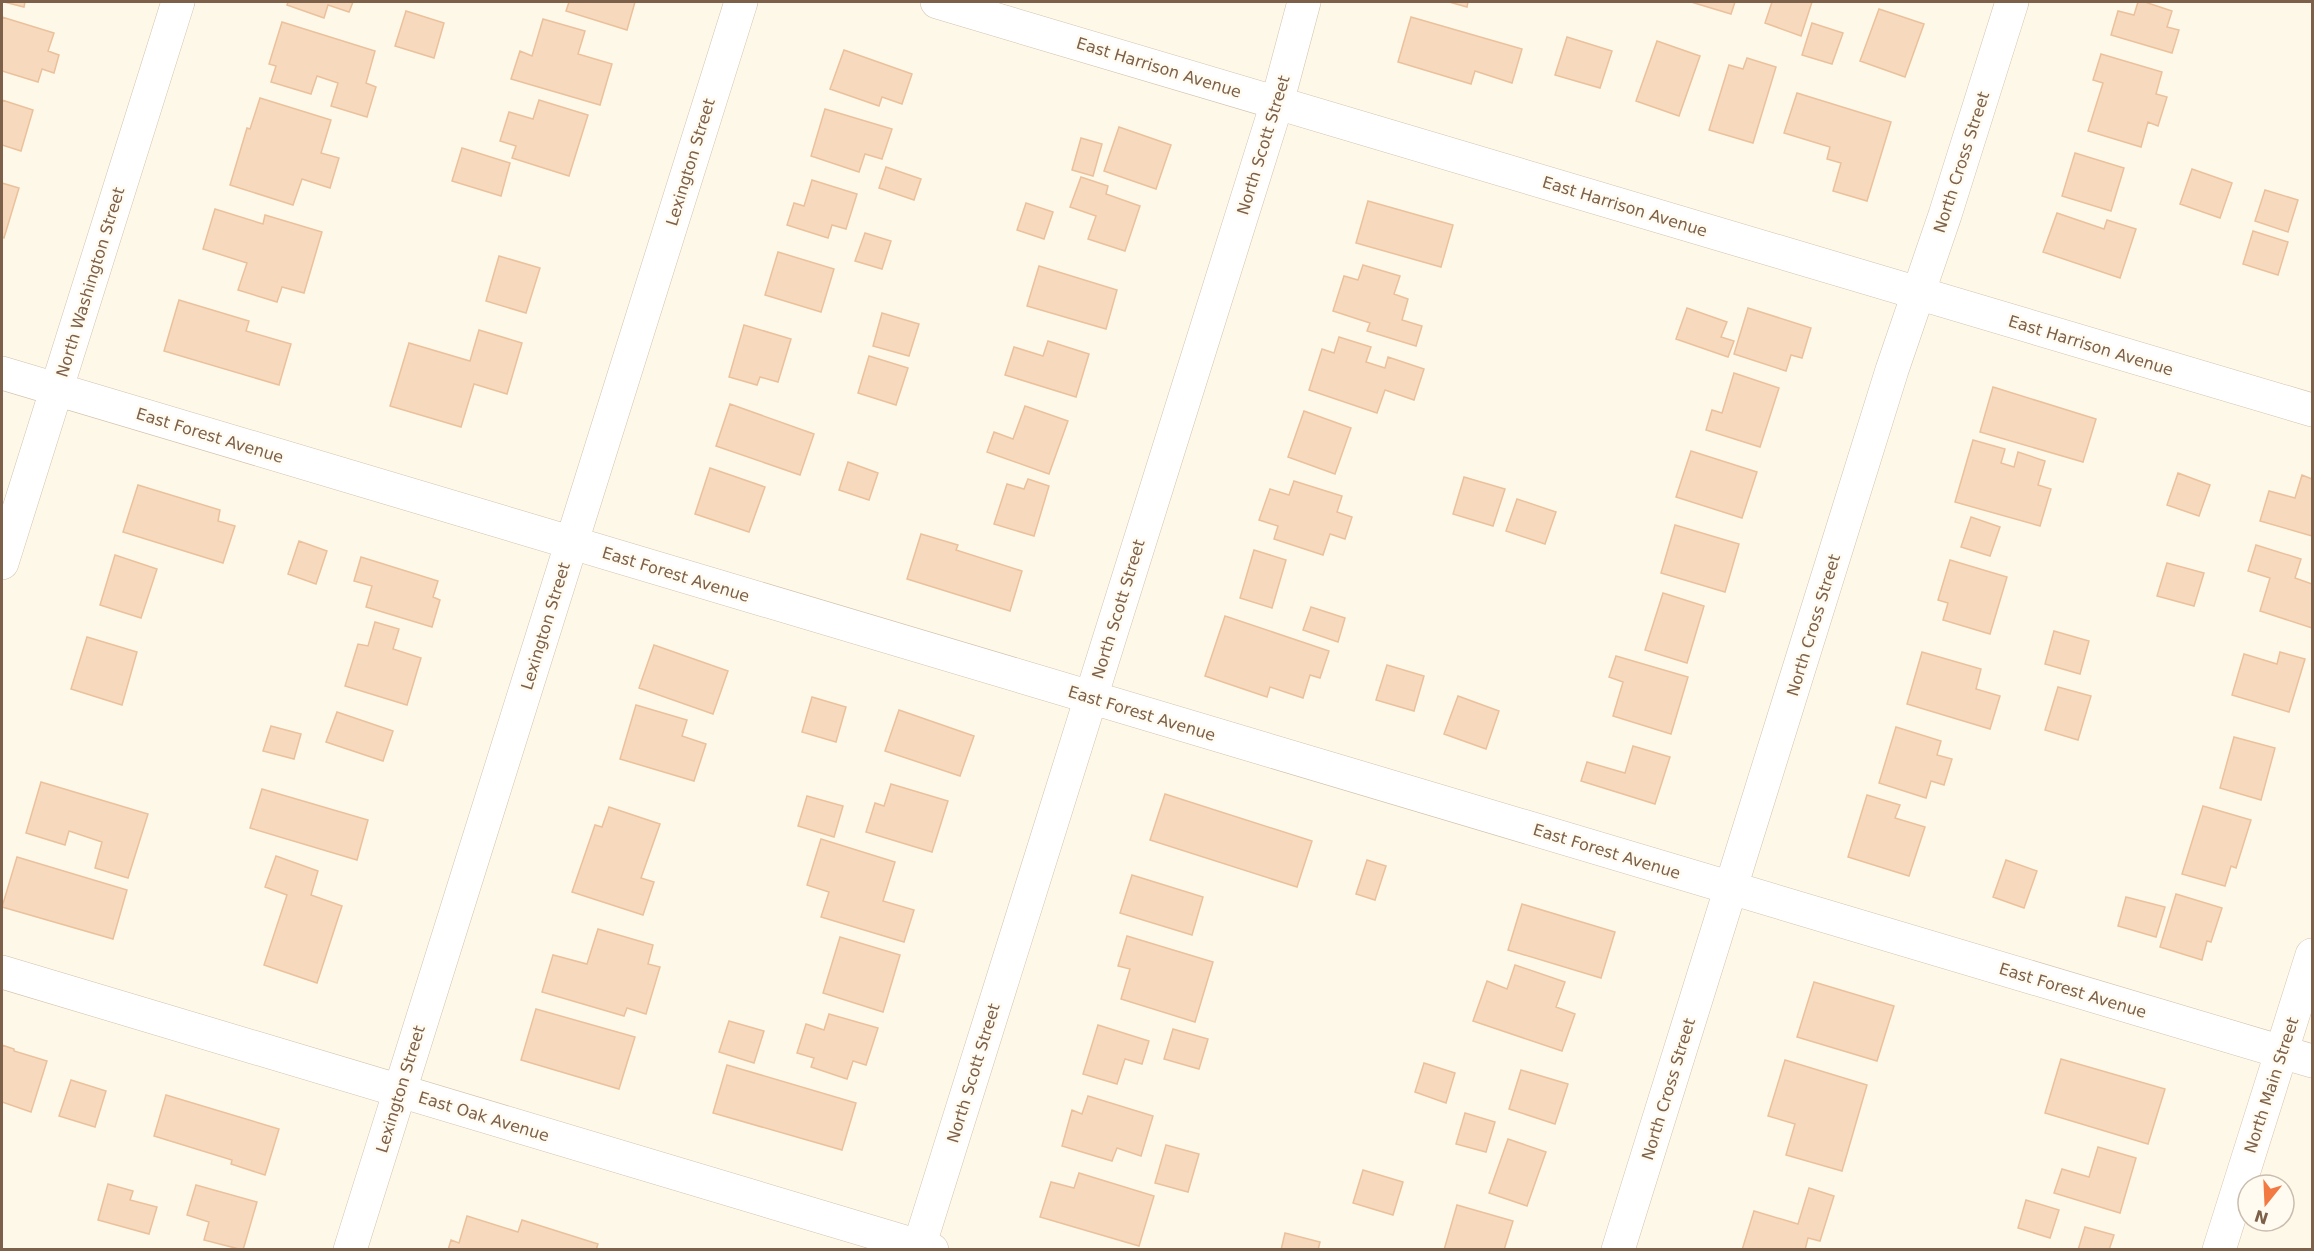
<svg xmlns="http://www.w3.org/2000/svg" width="2314" height="1251" font-family="'DejaVu Sans',sans-serif">
<style>
.building{fill:#f7d9bd;stroke:#ebc19c;stroke-width:1.5}
.lines{fill:none;stroke-linecap:round;stroke-linejoin:round}
.street-casing{stroke:#d3c1ac;stroke-width:34}
.secondary-casing{stroke:#d9c3ac;stroke-width:34}
.street{stroke:#fff;stroke-width:33}
.secondary{stroke:#fff;stroke-width:33}
.labels{text-anchor:middle;stroke-width:5;stroke-linejoin:round;paint-order:stroke}
.street-label{font-size:16px;fill:#7d6049;stroke:#fffbf1}
</style>
<rect width="100%" height="100%" fill="#fef8e9"/>
<path class="building" d="M4,2H25L24,7Z
M288,2H353L349,12L328,5L324,18L287,5Z
M569,2H635L627,30L566,11Z
M1449,2H1468L1467,7Z
M1691,2H1735L1731,14Z
M1772,2H1812L1801,36L1765,23Z
M2138,2H2145L2172,11L2167,27L2179,30L2172,53L2111,35L2118,11L2134,15Z
M1879,9L1924,24L1905,77L1860,61Z
M406,11L444,23L434,58L395,46Z
M2,17L54,33L48,51L59,55L54,73L42,69L38,82L2,71Z
M1411,17L1522,49L1512,83L1475,71L1471,84L1398,62Z
M543,19L585,31L578,54L612,64L600,105L511,79L520,51L532,56Z
M282,22L375,51L366,83L376,87L367,117L331,106L338,83L317,76L311,94L271,82L276,66L269,64Z
M1812,23L1843,33L1832,64L1802,55Z
M1567,37L1612,51L1600,88L1555,75Z
M1657,41L1700,56L1679,116L1636,101Z
M844,50L912,74L902,104L882,97L879,106L830,89Z
M2101,54L2162,72L2156,94L2167,97L2158,126L2148,122L2141,147L2088,131L2103,83L2093,80Z
M1747,58L1776,67L1753,143L1709,130L1729,65L1743,69Z
M1797,93L1891,122L1867,201L1833,191L1841,163L1827,159L1830,147L1784,133Z
M260,98L331,120L321,153L339,158L330,188L302,179L293,205L230,185L247,128L250,129Z
M2,100L33,110L21,151L2,145Z
M539,100L588,115L569,176L512,158L516,146L500,141L509,112L533,119Z
M825,109L892,129L882,159L865,154L859,172L811,156Z
M1119,127L1171,145L1156,189L1104,171Z
M1081,138L1102,144L1093,176L1072,170Z
M462,148L510,163L501,196L452,181Z
M2075,153L2124,168L2111,211L2062,196Z
M886,167L921,179L914,200L879,188Z
M2192,169L2232,183L2220,218L2180,204Z
M1081,177L1108,186L1106,194L1140,206L1125,251L1088,239L1096,216L1070,207Z
M812,180L857,194L846,229L832,225L828,238L787,225L794,203L804,206Z
M2,183L19,188L4,238L2,237Z
M2265,190L2298,200L2288,232L2255,221Z
M1368,201L1453,225L1441,267L1356,243Z
M1026,203L1053,212L1044,239L1017,230Z
M215,209L263,224L265,215L322,232L304,293L282,287L277,302L238,290L247,263L203,249Z
M2057,213L2104,229L2107,220L2136,229L2120,278L2043,252Z
M2253,231L2288,242L2278,275L2243,264Z
M865,233L891,241L882,269L855,261Z
M778,252L834,269L821,312L765,295Z
M499,256L540,268L526,313L486,301Z
M1363,265L1400,276L1394,294L1408,299L1402,320L1422,326L1416,346L1367,331L1370,323L1333,311L1344,276L1358,280Z
M1039,266L1117,290L1106,329L1027,306Z
M179,300L249,321L246,331L291,344L279,385L164,351Z
M1687,308L1727,322L1721,337L1734,341L1728,357L1676,339Z
M1748,308L1811,328L1802,358L1791,355L1786,371L1734,354Z
M882,313L919,324L909,356L873,346Z
M744,325L791,339L778,382L760,377L757,385L729,377Z
M479,330L522,343L507,394L474,384L461,427L390,406L409,343L470,361Z
M1339,337L1371,347L1366,362L1385,368L1388,357L1424,369L1414,400L1385,390L1377,413L1309,390L1322,349L1334,353Z
M1048,341L1089,354L1076,397L1005,375L1014,347L1043,356Z
M869,356L908,368L896,405L858,393Z
M1734,373L1779,388L1760,447L1706,430L1712,410L1722,413Z
M1993,387L2096,419L2083,462L1980,432Z
M730,404L814,434L800,475L716,446Z
M1025,406L1068,421L1049,474L987,452L994,432L1013,439Z
M1304,411L1351,428L1335,474L1288,457Z
M1973,440L2005,449L2001,463L2014,467L2018,452L2045,461L2038,485L2051,489L2040,526L1955,502Z
M1691,451L1757,472L1742,518L1676,497Z
M848,462L878,473L869,500L839,490Z
M710,468L765,487L749,532L695,514Z
M2178,473L2210,485L2199,516L2167,505Z
M2302,475L2312,479V536L2260,521L2269,491L2295,498Z
M1464,477L1505,489L1493,526L1453,514Z
M1028,479L1049,486L1034,536L994,524L1007,484L1024,489Z
M1294,481L1342,496L1337,512L1352,517L1345,539L1330,534L1323,555L1274,539L1278,526L1259,520L1270,489L1289,495Z
M138,485L220,510L218,521L235,526L223,563L123,532Z
M1517,499L1556,512L1545,544L1506,531Z
M1971,517L2000,527L1990,556L1961,547Z
M1675,525L1739,544L1725,592L1661,573Z
M921,534L958,545L956,550L1022,571L1010,611L907,579Z
M299,541L327,551L316,584L288,574Z
M2256,545L2301,559L2295,578L2312,584V628L2260,611L2270,578L2248,571Z
M1254,550L1286,560L1272,608L1240,598Z
M115,555L157,569L141,618L100,605Z
M361,557L438,581L433,597L440,600L432,627L366,607L372,586L354,581Z
M1950,560L2007,577L1990,634L1943,620L1948,603L1938,600Z
M2167,563L2204,573L2194,606L2157,596Z
M1663,593L1704,606L1687,663L1645,650Z
M1311,607L1345,618L1338,642L1303,630Z
M1225,616L1329,651L1320,678L1310,675L1303,698L1270,687L1267,697L1205,676Z
M375,622L399,629L393,649L421,658L407,705L345,686L358,644L368,646Z
M2054,631L2089,641L2080,674L2045,664Z
M87,637L137,652L122,705L71,689Z
M654,645L728,671L713,714L639,688Z
M1922,652L1981,669L1976,689L2000,696L1990,729L1907,704Z
M2280,652L2305,659L2289,712L2232,695L2244,654L2277,664Z
M1616,656L1688,677L1671,734L1613,716L1623,682L1609,677Z
M1387,665L1424,676L1414,711L1376,700Z
M2058,687L2091,696L2078,740L2045,730Z
M1458,696L1499,711L1486,749L1444,734Z
M812,697L846,707L836,742L802,732Z
M636,705L687,720L682,736L706,744L694,781L620,759Z
M899,710L974,736L960,776L885,751Z
M337,712L393,731L383,761L326,742Z
M271,726L301,734L294,759L263,751Z
M1896,727L1941,741L1937,755L1952,759L1944,785L1931,781L1926,798L1879,783Z
M2234,737L2275,748L2261,800L2220,788Z
M1633,746L1670,757L1655,804L1581,781L1587,762L1625,773Z
M41,782L148,814L128,878L95,868L102,842L69,831L65,845L26,833Z
M891,784L948,801L932,852L866,832L875,803L884,806Z
M262,789L368,820L357,860L250,828Z
M1165,794L1312,841L1297,887L1150,840Z
M1867,795L1900,805L1895,818L1925,827L1909,876L1848,857Z
M807,796L843,806L834,837L798,826Z
M2203,806L2251,820L2236,868L2231,866L2225,886L2182,874Z
M609,807L660,824L641,878L654,882L643,915L572,892L595,825L602,827Z
M821,839L895,862L883,901L914,910L904,942L821,917L829,892L807,885Z
M276,856L318,871L311,895L342,906L317,983L264,965L287,895L265,887Z
M17,857L127,890L113,939L2,907Z
M1367,860L1386,866L1375,900L1356,894Z
M2006,860L2037,871L2024,908L1993,897Z
M1132,875L1203,897L1192,935L1120,913Z
M2176,894L2222,908L2211,942L2207,941L2202,960L2160,947Z
M2126,897L2165,907L2156,937L2118,926Z
M1522,904L1615,932L1601,978L1508,950Z
M598,929L653,945L648,964L660,967L646,1014L627,1008L624,1016L542,992L553,955L587,964Z
M1127,936L1213,962L1195,1022L1121,999L1130,969L1118,966Z
M840,937L900,955L883,1012L823,993Z
M1515,965L1565,982L1556,1007L1575,1014L1562,1051L1473,1021L1487,981L1507,989Z
M1814,982L1894,1006L1877,1061L1797,1037Z
M536,1009L635,1037L619,1089L521,1060Z
M829,1014L878,1028L866,1065L853,1061L847,1079L811,1067L814,1058L797,1053L806,1024L824,1030Z
M729,1021L764,1031L754,1063L719,1052Z
M1098,1025L1149,1041L1142,1064L1125,1059L1117,1084L1083,1074Z
M1173,1029L1208,1039L1199,1069L1164,1059Z
M2,1045L14,1049V1051L47,1061L31,1112L2,1102Z
M2061,1059L2165,1089L2148,1144L2045,1113Z
M1785,1060L1867,1085L1842,1171L1786,1155L1795,1124L1768,1116Z
M1424,1063L1455,1073L1446,1103L1415,1092Z
M727,1065L856,1103L842,1150L713,1113Z
M1521,1070L1568,1084L1555,1124L1509,1109Z
M71,1080L106,1091L95,1127L59,1116Z
M166,1095L279,1129L265,1175L231,1164L232,1160L154,1136Z
M1088,1096L1153,1116L1141,1156L1117,1148L1112,1161L1062,1146L1072,1110L1082,1114Z
M1465,1113L1495,1122L1486,1152L1456,1144Z
M1508,1139L1546,1152L1527,1206L1489,1193Z
M1166,1145L1199,1154L1188,1192L1155,1183Z
M2098,1147L2136,1158L2120,1213L2054,1193L2062,1169L2089,1177Z
M1363,1170L1403,1182L1393,1215L1353,1203Z
M1079,1173L1154,1196L1139,1246L1040,1217L1051,1182L1074,1188Z
M108,1184L133,1191L130,1200L157,1207L149,1234L98,1220Z
M196,1185L257,1202L243,1250L204,1240L209,1222L187,1215Z
M1809,1188L1834,1196L1820,1241L1808,1238L1805,1250H1742L1754,1211L1798,1224Z
M2026,1200L2059,1210L2050,1238L2018,1228Z
M1457,1205L1513,1221L1504,1250H1444Z
M467,1216L518,1232L522,1220L598,1244L596,1250H448L451,1240L459,1243Z
M2085,1227L2114,1235L2109,1250H2078Z
M1285,1233L1320,1242L1318,1250H1281Z"/>
<g class="lines">
<g class="street-casing">
<path id="street" d="M937,2L2312,410
M2,373L2312,1061
M2,563L178,2
M2,972L932,1250
M350,1250L741,2
M918,1250L1277,103L1304,2
M1618,1250L1892,370L1945,215L2012,2"/>
</g>
<g class="secondary-casing">
<path id="secondary" d="M2219,1250L2312,955"/>
</g>
<use href="#street" class="street"/>
<use href="#secondary" class="secondary"/>
</g>
<g class="labels">
<g class="street-label">
<text transform="translate(1159 67) rotate(17)" y="6">East Harrison Avenue</text>
<text transform="translate(1263 145) rotate(-73)" y="6">North Scott Street</text>
<text transform="translate(690 162) rotate(-73)" y="6">Lexington Street</text>
<text transform="translate(1961 162) rotate(-72)" y="6">North Cross Street</text>
<text transform="translate(1625 206) rotate(17)" y="6">East Harrison Avenue</text>
<text transform="translate(90 282) rotate(-73)" y="6">North Washington Street</text>
<text transform="translate(2091 345) rotate(17)" y="6">East Harrison Avenue</text>
<text transform="translate(210 435) rotate(17)" y="6">East Forest Avenue</text>
<text transform="translate(676 574) rotate(17)" y="6">East Forest Avenue</text>
<text transform="translate(1118 609) rotate(-73)" y="6">North Scott Street</text>
<text transform="translate(1813 625) rotate(-73)" y="6">North Cross Street</text>
<text transform="translate(545 626) rotate(-73)" y="6">Lexington Street</text>
<text transform="translate(1142 713) rotate(17)" y="6">East Forest Avenue</text>
<text transform="translate(1607 851) rotate(17)" y="6">East Forest Avenue</text>
<text transform="translate(2073 990) rotate(17)" y="6">East Forest Avenue</text>
<text transform="translate(973 1073) rotate(-73)" y="6">North Scott Street</text>
<text transform="translate(2271 1085) rotate(-72)" y="6">North Main Street</text>
<text transform="translate(400 1089) rotate(-73)" y="6">Lexington Street</text>
<text transform="translate(1668 1089) rotate(-73)" y="6">North Cross Street</text>
<text transform="translate(484 1116) rotate(17)" y="6">East Oak Avenue</text>
</g>
</g>
<rect width="2314" height="1251" fill="none" stroke="#7d6049" stroke-width="6"/>
<g transform="translate(2266 1203) rotate(198)"><circle r="28" fill="#fffbf1" stroke="#cbbdae" stroke-width="1.5"/>
<path d="M0-4.5L10 22L0 15L-10 22Z" fill="#f37943"/>
<text y="-9" font-size="16" font-weight="bold" text-anchor="middle" fill="#7d6049">N</text>
</g>
</svg>
